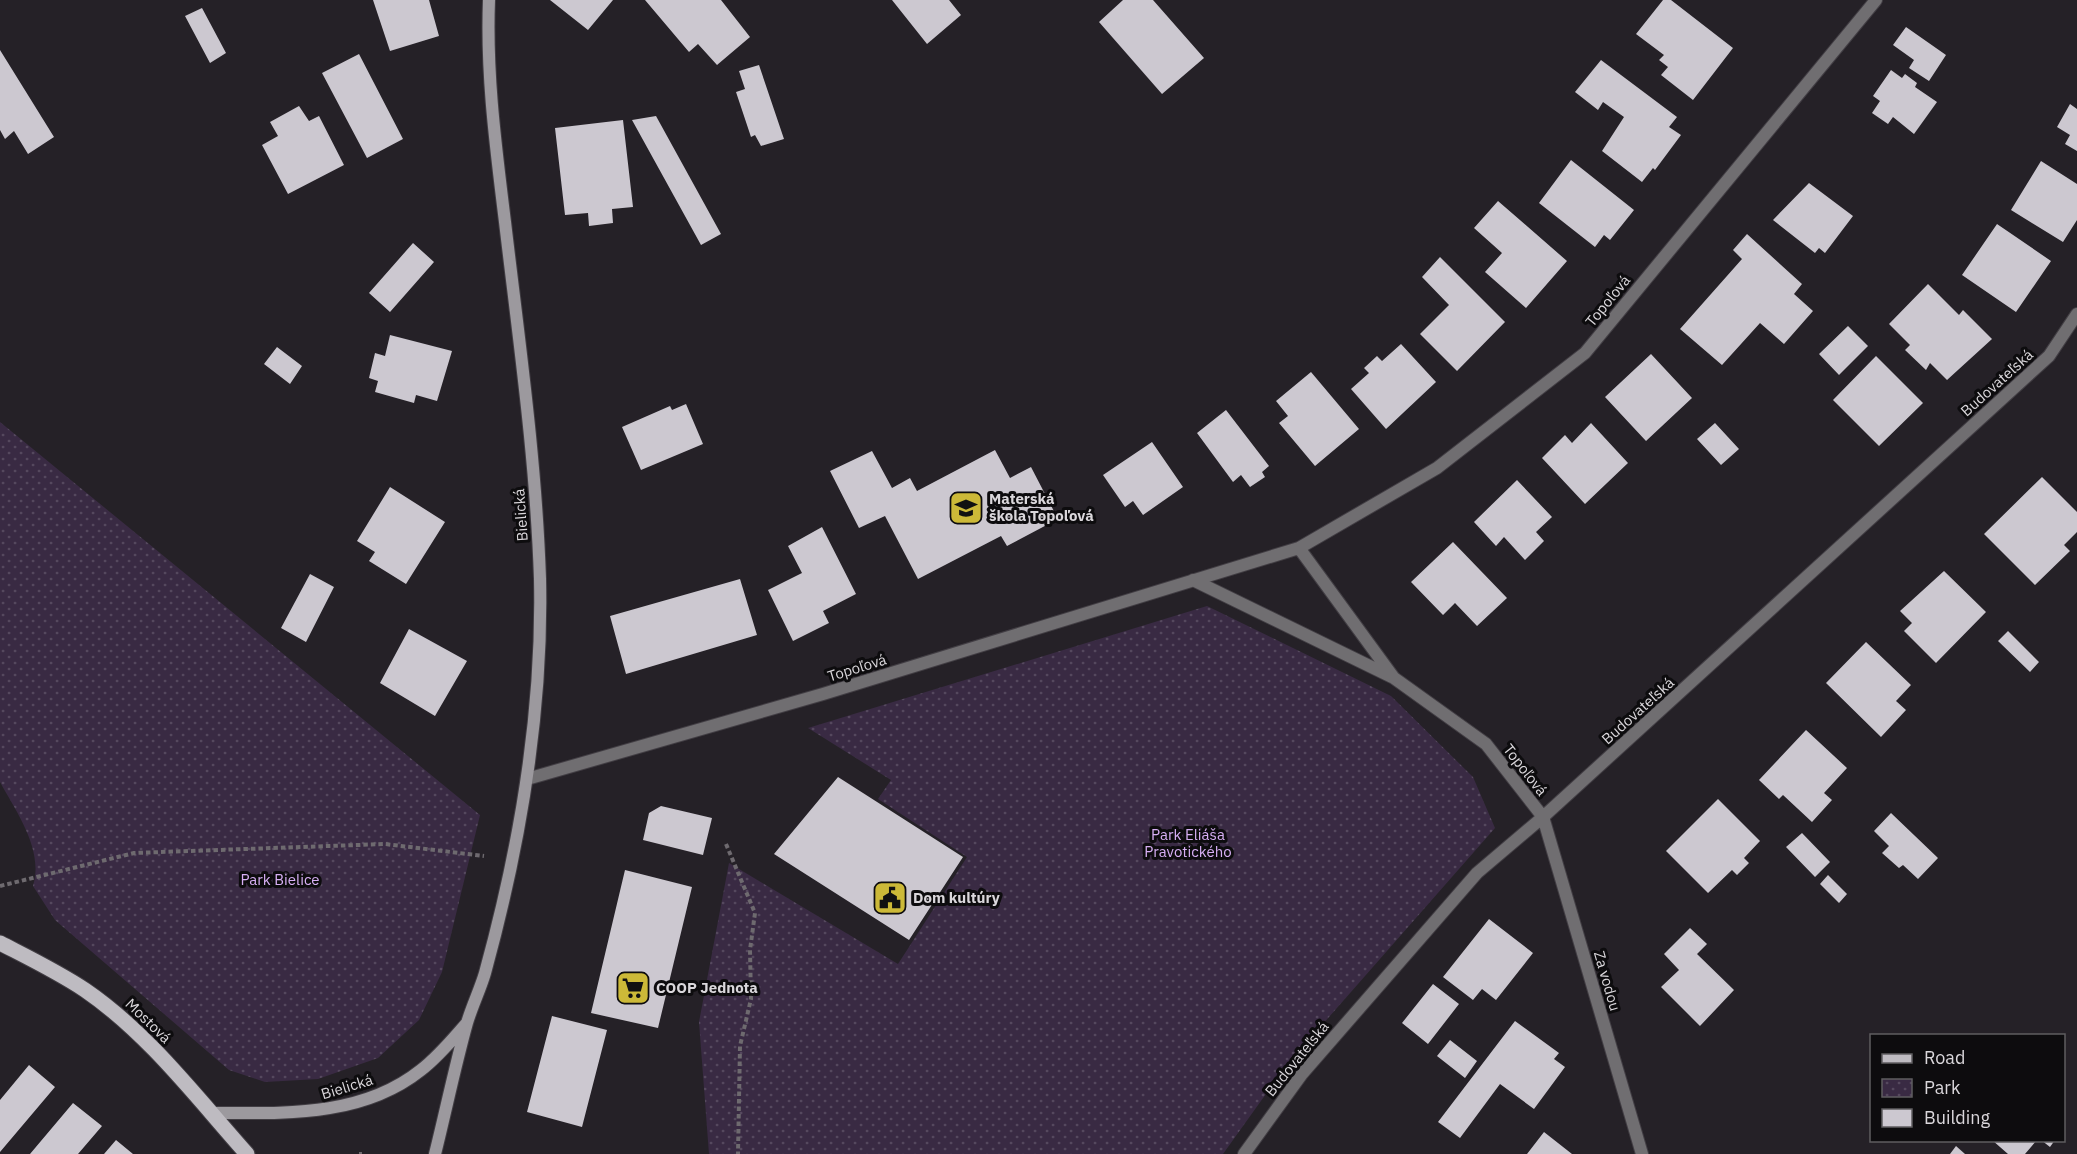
<svg xmlns="http://www.w3.org/2000/svg" width="2077" height="1154" font-family="'IBM Plex Sans',sans-serif">
<style>
.park{fill:url(#park-dots)}
.building{fill:#ccc8d0}
.lines{fill:none;stroke-linecap:round;stroke-linejoin:round}
.street-casing{stroke:#423e44;stroke-width:14}
.secondary-casing{stroke:#423e44;stroke-width:14}
.primary-casing{stroke:#423e44;stroke-width:17}
.path{stroke:#6e6a6f;stroke-width:4;stroke-dasharray:4.5 3;stroke-linecap:butt}
.street{stroke:#706e71;stroke-width:12}
.secondary{stroke:#9c999e;stroke-width:12}
.primary{stroke:#bebbc1;stroke-width:15}
.labels{text-anchor:middle;stroke-width:6;stroke-linejoin:round;paint-order:stroke}
.street-label{font-size:15px;fill:#dad7db;stroke:#0d0c0e}
.poi-label{font-size:15px;font-weight:bold;fill:#dad7db;stroke:#0d0c0e;text-anchor:start}
.park-label{font-size:15px;fill:#d7aff4;stroke:#0d0c0e}
</style>
<defs>
<pattern id="park-dots" width="8" height="8" patternUnits="userSpaceOnUse" patternTransform="scale(1.5)"><rect width="8" height="8" fill="#392a43"/><path d="M2 2h.1M6 6h.1" fill="none" stroke="#55485e" stroke-width="1.8" stroke-linecap="round"/></pattern>
</defs>
<rect width="100%" height="100%" fill="#252127"/>
<path class="park" d="M0,422L480,815L442,972L419,1020L378,1058L318,1079L265,1082L229,1070L55,920L33,886C44,850 17,813 0,782Z
M1207,606L1391,696L1473,777L1495,828L1286,1066L1223,1154H709L699,1022L729,863L898,964L967,857L878,799L891,780L808,728Z"/>
<path class="building" d="M373,0H429L439,36L390,51Z
M550,0H613L588,30Z
M645,0H721L750,37L717,65L698,44L689,52Z
M892,0H949L961,15L927,44Z
M1123,0H1153L1204,58L1162,94L1099,22Z
M1663,0H1671L1733,48L1693,100L1661,75L1668,67L1659,60L1664,55L1636,34Z
M202,8L226,53L210,63L185,16Z
M1906,27L1946,55L1929,81L1909,68L1914,60L1893,45Z
M0,50L54,137L28,154L14,131L5,139L0,130Z
M359,54L403,139L367,158L322,73Z
M1601,60L1677,117L1669,127L1681,135L1655,170L1653,168L1642,182L1602,151L1624,117L1603,102L1598,110L1575,92Z
M759,65L784,139L761,146L755,135L751,137L736,92L745,89L739,71Z
M1891,70L1902,78L1905,74L1917,83L1915,87L1937,102L1914,134L1893,117L1888,124L1872,113L1880,101L1873,96Z
M2070,104L2077,109V151L2065,144L2070,135L2057,127Z
M299,106L309,121L319,116L344,165L288,194L262,145L278,136L270,122Z
M656,116L721,234L701,245L632,120Z
M623,120L633,207L612,209L613,223L589,226L588,213L565,215L555,128Z
M1571,160L1634,210L1610,240L1604,235L1595,247L1539,203Z
M2041,161L2077,184V220L2063,242L2011,210Z
M1809,183L1853,216L1825,253L1819,248L1815,253L1773,220Z
M1498,201L1567,261L1526,308L1485,272L1502,253L1474,228Z
M1997,224L2051,261L2016,312L1962,275Z
M1747,234L1802,284L1794,294L1813,311L1784,344L1760,323L1722,365L1680,329L1742,259L1733,250Z
M413,243L434,262L390,312L369,293Z
M1440,257L1505,322L1457,371L1420,334L1449,305L1422,277Z
M1928,284L1959,315L1963,310L1992,339L1947,380L1930,363L1926,370L1905,350L1910,345L1889,324Z
M1848,326L1868,346L1839,375L1819,354Z
M390,335L452,351L437,401L416,395L414,403L375,392L378,381L369,378L375,353L385,356Z
M1401,344L1436,382L1386,429L1351,389L1369,373L1364,368L1377,356L1382,361Z
M277,347L302,366L290,384L264,364Z
M1651,354L1692,398L1646,441L1605,397Z
M1876,356L1923,403L1879,446L1833,400Z
M1311,372L1359,429L1315,466L1279,423L1288,416L1276,401Z
M686,404L703,444L641,470L622,427L670,406L672,410Z
M1226,410L1269,466L1262,472L1265,477L1250,487L1241,475L1233,482L1197,433Z
M1591,423L1628,463L1585,504L1542,458L1565,435L1572,443Z
M1715,423L1739,449L1721,465L1697,439Z
M1152,442L1183,487L1143,515L1133,501L1125,507L1103,475Z
M995,450L1010,478L1031,467L1058,519L1007,546L1001,536L918,579L885,516L859,528L830,471L872,451L892,488L910,478L917,491Z
M2042,477L2077,512V532L2064,545L2070,551L2035,585L1984,534Z
M1517,480L1552,517L1536,532L1544,541L1525,560L1504,537L1496,546L1474,522Z
M390,487L445,522L406,584L369,561L375,552L357,541Z
M822,527L856,594L823,611L829,623L793,641L768,590L802,573L788,546Z
M1453,542L1507,598L1477,626L1455,603L1443,615L1411,582Z
M1944,571L1986,612L1936,663L1904,631L1912,623L1900,611Z
M310,574L334,587L306,642L281,628Z
M740,579L757,635L626,674L610,616Z
M409,629L467,661L435,716L380,683Z
M2008,631L2039,662L2030,672L1998,641Z
M1866,642L1911,685L1896,701L1906,710L1881,737L1826,683Z
M1806,730L1847,768L1824,793L1832,800L1812,822L1783,795L1779,799L1759,780Z
M838,777L963,857L909,940L774,854Z
M1718,799L1760,841L1744,858L1749,863L1737,875L1732,870L1708,893L1666,851Z
M661,806L712,818L703,855L643,840L649,813Z
M1891,813L1938,858L1918,879L1903,865L1899,868L1882,853L1889,846L1874,831Z
M1802,833L1830,862L1815,877L1786,847Z
M625,870L692,887L658,1028L591,1013Z
M1828,875L1847,894L1839,903L1820,884Z
M1489,919L1533,953L1496,1000L1482,989L1473,1000L1443,977Z
M1690,928L1707,944L1697,954L1734,990L1700,1026L1661,987L1679,970L1664,954Z
M1433,984L1459,1004L1428,1044L1402,1023Z
M552,1016L607,1030L582,1127L527,1112Z
M1515,1021L1559,1053L1554,1059L1565,1067L1534,1109L1500,1084L1460,1138L1438,1122Z
M1450,1040L1477,1061L1465,1078L1437,1056Z
M29,1065L55,1087L0,1152V1100Z
M73,1103L102,1126L78,1154H30Z
M1544,1132L1572,1154H1527Z
M116,1140L133,1154H104Z
M1992,1140H2037L2025,1154H2008Z
M2041,1140H2055L2050,1147Z
M1956,1146L1965,1154H1950Z"/>
<g class="lines">
<g class="street-casing">
<path id="street" d="M1299,548L1394,678L1486,744L1543,817L1642,1154
M1193,580L1392,677
M527,779L823,694L1299,548L1437,468L1585,353L1876,0
M1244,1154L1302,1074L1477,873L1543,817L2049,356L2077,314"/>
</g>
<g class="secondary-casing">
<path id="secondary" d="M210,1113C282,1113 361,1118 421,1070C438,1057 452,1040 466,1024
M435,1154C446,1110 455,1066 467,1023C472,1006 480,990 485,973C520,846 543,711 540,579C536,459 519,341 505,222C496,148 486,75 489,0"/>
</g>
<g class="primary-casing">
<path id="primary" d="M0,943C29,958 58,972 85,990C148,1033 197,1098 247,1154"/>
</g>
<path class="path" d="M726,844L755,913L750,950L751,999L740,1046L738,1154
M0,886L134,853L385,844L484,856
M359,1154H362"/>
<use href="#street" class="street"/>
<use href="#secondary" class="secondary"/>
<use href="#primary" class="primary"/>
</g>
<defs>
<g id="school-square" transform="scale(1.725)"><rect x="-9" y="-9" width="18" height="18" rx="4" fill="#ccb938" stroke="#0d0c0e"/><path d="M0-5L7-2L0 1L-7-2ZM-4 1L0 2.5L4 1V4Q0 6-4 4Z" fill="#111"/></g>
<g id="civic-square" transform="scale(1.725)"><rect x="-9" y="-9" width="18" height="18" rx="4" fill="#ccb938" stroke="#0d0c0e"/><path d="M-.6-6.5H3V-4.5H.6V-3L4-1V1h2V6H-6V1h2V-1L-.6-3ZM-1.2 2.5V6h2.4V2.5Z" fill="#111"/></g>
<g id="supermarket-square" transform="scale(1.725)"><rect x="-9" y="-9" width="18" height="18" rx="4" fill="#ccb938" stroke="#0d0c0e"/><path d="M-6-5.5h2.5l.6 2H6L4.5 2H-2.5L-4.4-4H-6ZM-1.5 3.2a1.3 1.3 0 1 0 .1 0ZM3 3.2a1.3 1.3 0 1 0 .1 0Z" fill="#111"/></g>
</defs>
<g fill-rule="evenodd">
<use href="#school-square" x="966" y="508"/>
<use href="#civic-square" x="890" y="898"/>
<use href="#supermarket-square" x="633" y="988"/>
</g>
<g class="labels">
<g class="street-label">
<text transform="translate(1608 301) rotate(-51)" y="5">Topoľová</text>
<text transform="translate(1997 383) rotate(-42)" y="5">Budovateľská</text>
<text transform="translate(521 515) rotate(-94)" y="5">Bielická</text>
<text transform="translate(857 668) rotate(-17)" y="5">Topoľová</text>
<text transform="translate(1638 711) rotate(-42)" y="5">Budovateľská</text>
<text transform="translate(1525 770) rotate(52)" y="5">Topoľová</text>
<text transform="translate(1607 981) rotate(74)" y="5">Za vodou</text>
<text transform="translate(148 1021) rotate(44)" y="5">Mostová</text>
<text transform="translate(1297 1059) rotate(-51)" y="5">Budovateľská</text>
<text transform="translate(347 1087) rotate(-17)" y="5">Bielická</text>
</g>
<g class="poi-label">
<text x="989" y="504">Materská<tspan x="989" dy="17">škola Topoľová</tspan></text>
<text x="913" y="903">Dom kultúry</text>
<text x="656" y="993">COOP Jednota</text>
</g>
<g class="park-label">
<text x="1188" y="840">Park Eliáša<tspan x="1188" dy="17">Pravotického</tspan></text>
<text x="280" y="885">Park Bielice</text>
</g>
</g>
<rect x="1870" y="1034" width="195" height="108" fill="#0d0c0e" stroke="#5f5d60" stroke-width="1.5"/>
<rect x="1882" y="1054" width="30" height="9" fill="#bebbc1" stroke="#5f5d60" stroke-width="1.5"/>
<text x="1924" y="1064" font-size="18" fill="#dad7db">Road</text>
<rect x="1882" y="1079" width="30" height="18" fill="url(#park-dots)" stroke="#5f5d60" stroke-width="1.5"/>
<text x="1924" y="1094" font-size="18" fill="#dad7db">Park</text>
<rect x="1882" y="1109" width="30" height="18" fill="#ccc8d0" stroke="#5f5d60" stroke-width="1.5"/>
<text x="1924" y="1124" font-size="18" fill="#dad7db">Building</text>
</svg>
